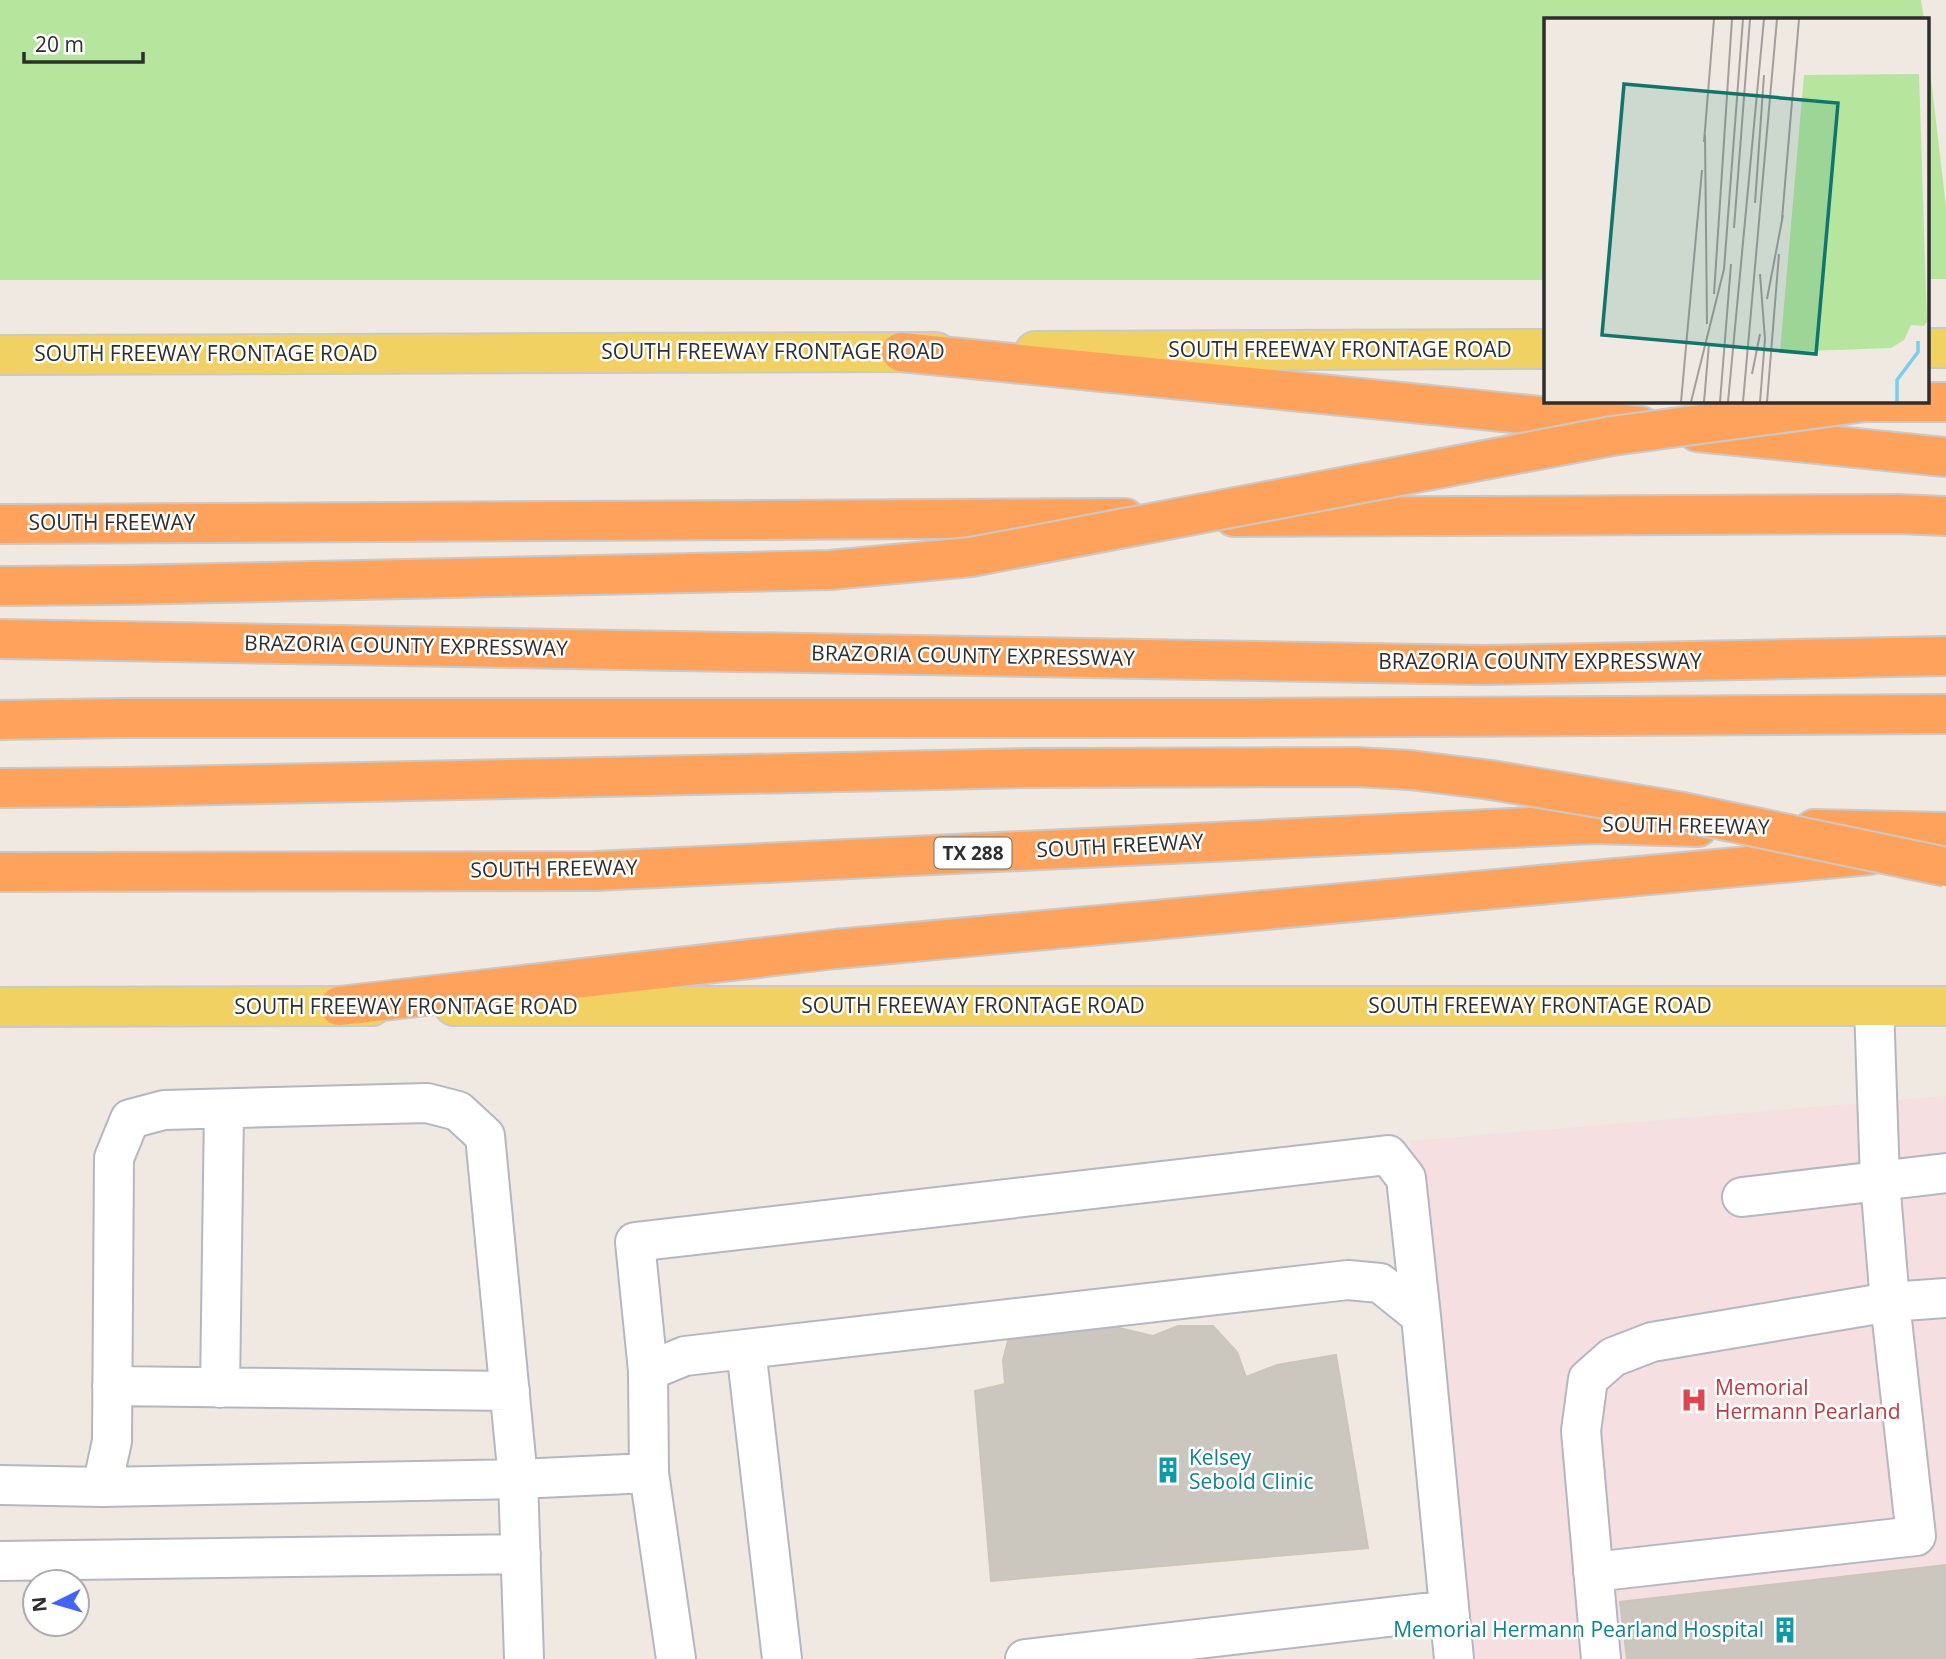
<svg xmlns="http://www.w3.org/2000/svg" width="1946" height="1659" font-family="'Open Sans',sans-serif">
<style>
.medical{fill:#f5dfe0}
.green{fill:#b6e59e}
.building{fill:#cbc7bf;stroke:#cbc5ba;stroke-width:2}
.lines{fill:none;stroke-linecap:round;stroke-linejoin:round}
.minor-casing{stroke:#b4b7c1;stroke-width:42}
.major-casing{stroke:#c9c9c9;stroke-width:42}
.highway-casing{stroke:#c9c9c9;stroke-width:42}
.minor{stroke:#fff;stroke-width:38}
.major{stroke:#f2d163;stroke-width:38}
.highway{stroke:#ffa35c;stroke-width:38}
.highway-bridge-casing{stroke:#c9c9c9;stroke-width:42;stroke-linecap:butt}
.highway-bridge{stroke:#ffa35c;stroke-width:38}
.labels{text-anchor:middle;stroke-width:5;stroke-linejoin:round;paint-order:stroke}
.shield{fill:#fff;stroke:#6d6d6d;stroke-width:2}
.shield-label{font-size:19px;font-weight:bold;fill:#2e2e2e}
.street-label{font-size:21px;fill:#2e2e2e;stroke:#fff}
.health-label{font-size:21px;fill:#be3a42;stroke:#fff;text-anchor:start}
.culture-label{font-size:21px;fill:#0d838f;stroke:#fff;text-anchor:start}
.inset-river{fill:none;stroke:#75cff0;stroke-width:3.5}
.inset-road{fill:none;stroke:#a29e99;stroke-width:2}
.view{fill:#0f766e;fill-opacity:0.15;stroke:#0f766e;stroke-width:3.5}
.inset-edge{fill:none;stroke:#2e2e2e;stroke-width:3.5}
</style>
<rect width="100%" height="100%" fill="#efe9e1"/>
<path class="medical" d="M1946,1096V1659H1474L1410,1141Z"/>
<path class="green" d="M0,0H1921L1924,19H1545V280H0Z
M1927,44L1946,207V279H1927Z"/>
<path class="building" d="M1064,1315L1153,1336L1178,1326H1213L1237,1352L1246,1377L1277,1365L1336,1355L1368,1548L991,1581L975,1391L1005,1384L1003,1360L1008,1341L1033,1328Z
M1946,1565V1659H1627L1620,1602Z"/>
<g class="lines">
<g class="minor-casing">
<path id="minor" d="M1742,1197L1946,1173
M746,1349L782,1659
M648,1371L635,1242L1388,1155L1406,1178L1421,1316
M112,1386L510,1391
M220,1388L224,1109
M649,1473L676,1659
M0,1485L102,1487L112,1441L114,1158L130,1119L164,1110L427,1103L458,1111L485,1136L518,1479L649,1473L648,1371L685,1356L1348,1280L1380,1283L1421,1316L1454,1659
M102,1487L518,1479L524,1659
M0,1561L521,1554
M1593,1572L1916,1536L1890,1302L1946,1298
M1025,1659L1449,1610
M1601,1659L1581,1431L1588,1379L1613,1357L1652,1342L1890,1302L1880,1181L1874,1006"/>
</g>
<g class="major-casing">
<path id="major" d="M1927,348H1946
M1035,351L1545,349
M0,355L936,352
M454,1006H1946
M0,1007L372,1006"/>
</g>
<g class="highway-casing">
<path id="highway" d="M901,352L1641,426
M1697,432L1946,457
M1234,517L1898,514L1946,516
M0,524L1125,518
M0,586L121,585
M0,639L1484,665L1946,656
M0,720L121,718H1245L1946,714
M0,788L123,787
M1814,829L1946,832
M0,872L595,871L1594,824L1698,827
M339,1006L836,949L1870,855"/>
</g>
<use href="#minor" class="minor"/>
<use href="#major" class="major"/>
<use href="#highway" class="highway"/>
<g class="highway-bridge-casing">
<path id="highway-bridge" d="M121,585L830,570L971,557L1612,436L1865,402H1946
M123,787L1033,768L1356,767L1410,770L1491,780L1683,812L1946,867"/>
</g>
<use href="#highway-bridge" class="highway-bridge"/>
</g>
<defs>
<g id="hospital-bare" transform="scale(2.1)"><path d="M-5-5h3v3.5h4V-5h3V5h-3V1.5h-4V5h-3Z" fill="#e0444e" stroke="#fff" stroke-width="2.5" paint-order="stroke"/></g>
<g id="building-bare" transform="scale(2.1)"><path d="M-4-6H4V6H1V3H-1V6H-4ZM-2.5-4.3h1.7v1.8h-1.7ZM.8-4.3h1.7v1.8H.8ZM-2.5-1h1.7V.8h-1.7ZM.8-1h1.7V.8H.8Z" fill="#0f9aa8" stroke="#fff" stroke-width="2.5" paint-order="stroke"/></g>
</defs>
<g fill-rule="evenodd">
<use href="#hospital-bare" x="1694" y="1400"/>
<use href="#building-bare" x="1168" y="1470"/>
<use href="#building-bare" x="1785" y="1630"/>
</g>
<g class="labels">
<rect class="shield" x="934.5" y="837.5" width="77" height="31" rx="5"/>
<g class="shield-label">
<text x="973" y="860">TX 288</text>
</g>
<g class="street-label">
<text x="1340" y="357">SOUTH FREEWAY FRONTAGE ROAD</text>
<text x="773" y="359">SOUTH FREEWAY FRONTAGE ROAD</text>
<text x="206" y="361">SOUTH FREEWAY FRONTAGE ROAD</text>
<text x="112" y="530">SOUTH FREEWAY</text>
<text transform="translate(406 646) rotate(1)" y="7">BRAZORIA COUNTY EXPRESSWAY</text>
<text transform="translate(973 656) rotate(1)" y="7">BRAZORIA COUNTY EXPRESSWAY</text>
<text x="1540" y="669">BRAZORIA COUNTY EXPRESSWAY</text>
<text transform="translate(1686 826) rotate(1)" y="7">SOUTH FREEWAY</text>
<text transform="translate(1120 846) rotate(-3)" y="7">SOUTH FREEWAY</text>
<text transform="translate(554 869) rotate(-1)" y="7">SOUTH FREEWAY</text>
<text x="973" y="1013">SOUTH FREEWAY FRONTAGE ROAD</text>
<text x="1540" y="1013">SOUTH FREEWAY FRONTAGE ROAD</text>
<text x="406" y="1014">SOUTH FREEWAY FRONTAGE ROAD</text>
</g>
<g class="health-label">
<text x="1715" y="1395">Memorial<tspan x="1715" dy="24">Hermann Pearland</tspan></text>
</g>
<g class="culture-label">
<text x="1189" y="1465">Kelsey<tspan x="1189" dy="24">Sebold Clinic</tspan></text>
<text x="1764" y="1637" text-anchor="end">Memorial Hermann Pearland Hospital</text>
</g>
</g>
<g transform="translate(1544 18)">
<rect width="385" height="385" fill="#efe9e1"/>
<path d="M375,56L383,304L380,308L367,307L360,322L347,330L236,334L260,57Z" fill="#b6e59e"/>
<path class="inset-river" d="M353,384V362L374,334V323"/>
<path class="inset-road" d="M161,117L163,306M160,124L170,1M211,185L220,57M238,201L255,1M190,210L206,1M170,276L188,1M223,281L239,197M208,356L216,316M137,384L158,152M147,384L180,251L199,1M160,384L165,326M176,384L187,246M184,384L220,1M199,384L233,1M216,384L221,321L216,256M223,384L235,236"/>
<path class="view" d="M80,66L294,85L272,336L58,317Z"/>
<rect width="385" height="385" class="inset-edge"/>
</g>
<g transform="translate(56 1603) rotate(265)"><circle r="33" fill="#ffffff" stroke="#ababab" stroke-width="2"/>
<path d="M0-5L12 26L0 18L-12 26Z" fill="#4264fb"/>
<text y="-10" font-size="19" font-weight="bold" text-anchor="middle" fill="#2e2e2e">N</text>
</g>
<path d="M24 52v10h119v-10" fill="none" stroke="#2e2e2e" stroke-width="3.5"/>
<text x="35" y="52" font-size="21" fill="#2e2e2e" stroke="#ffffff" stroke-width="5" paint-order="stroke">20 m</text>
</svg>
